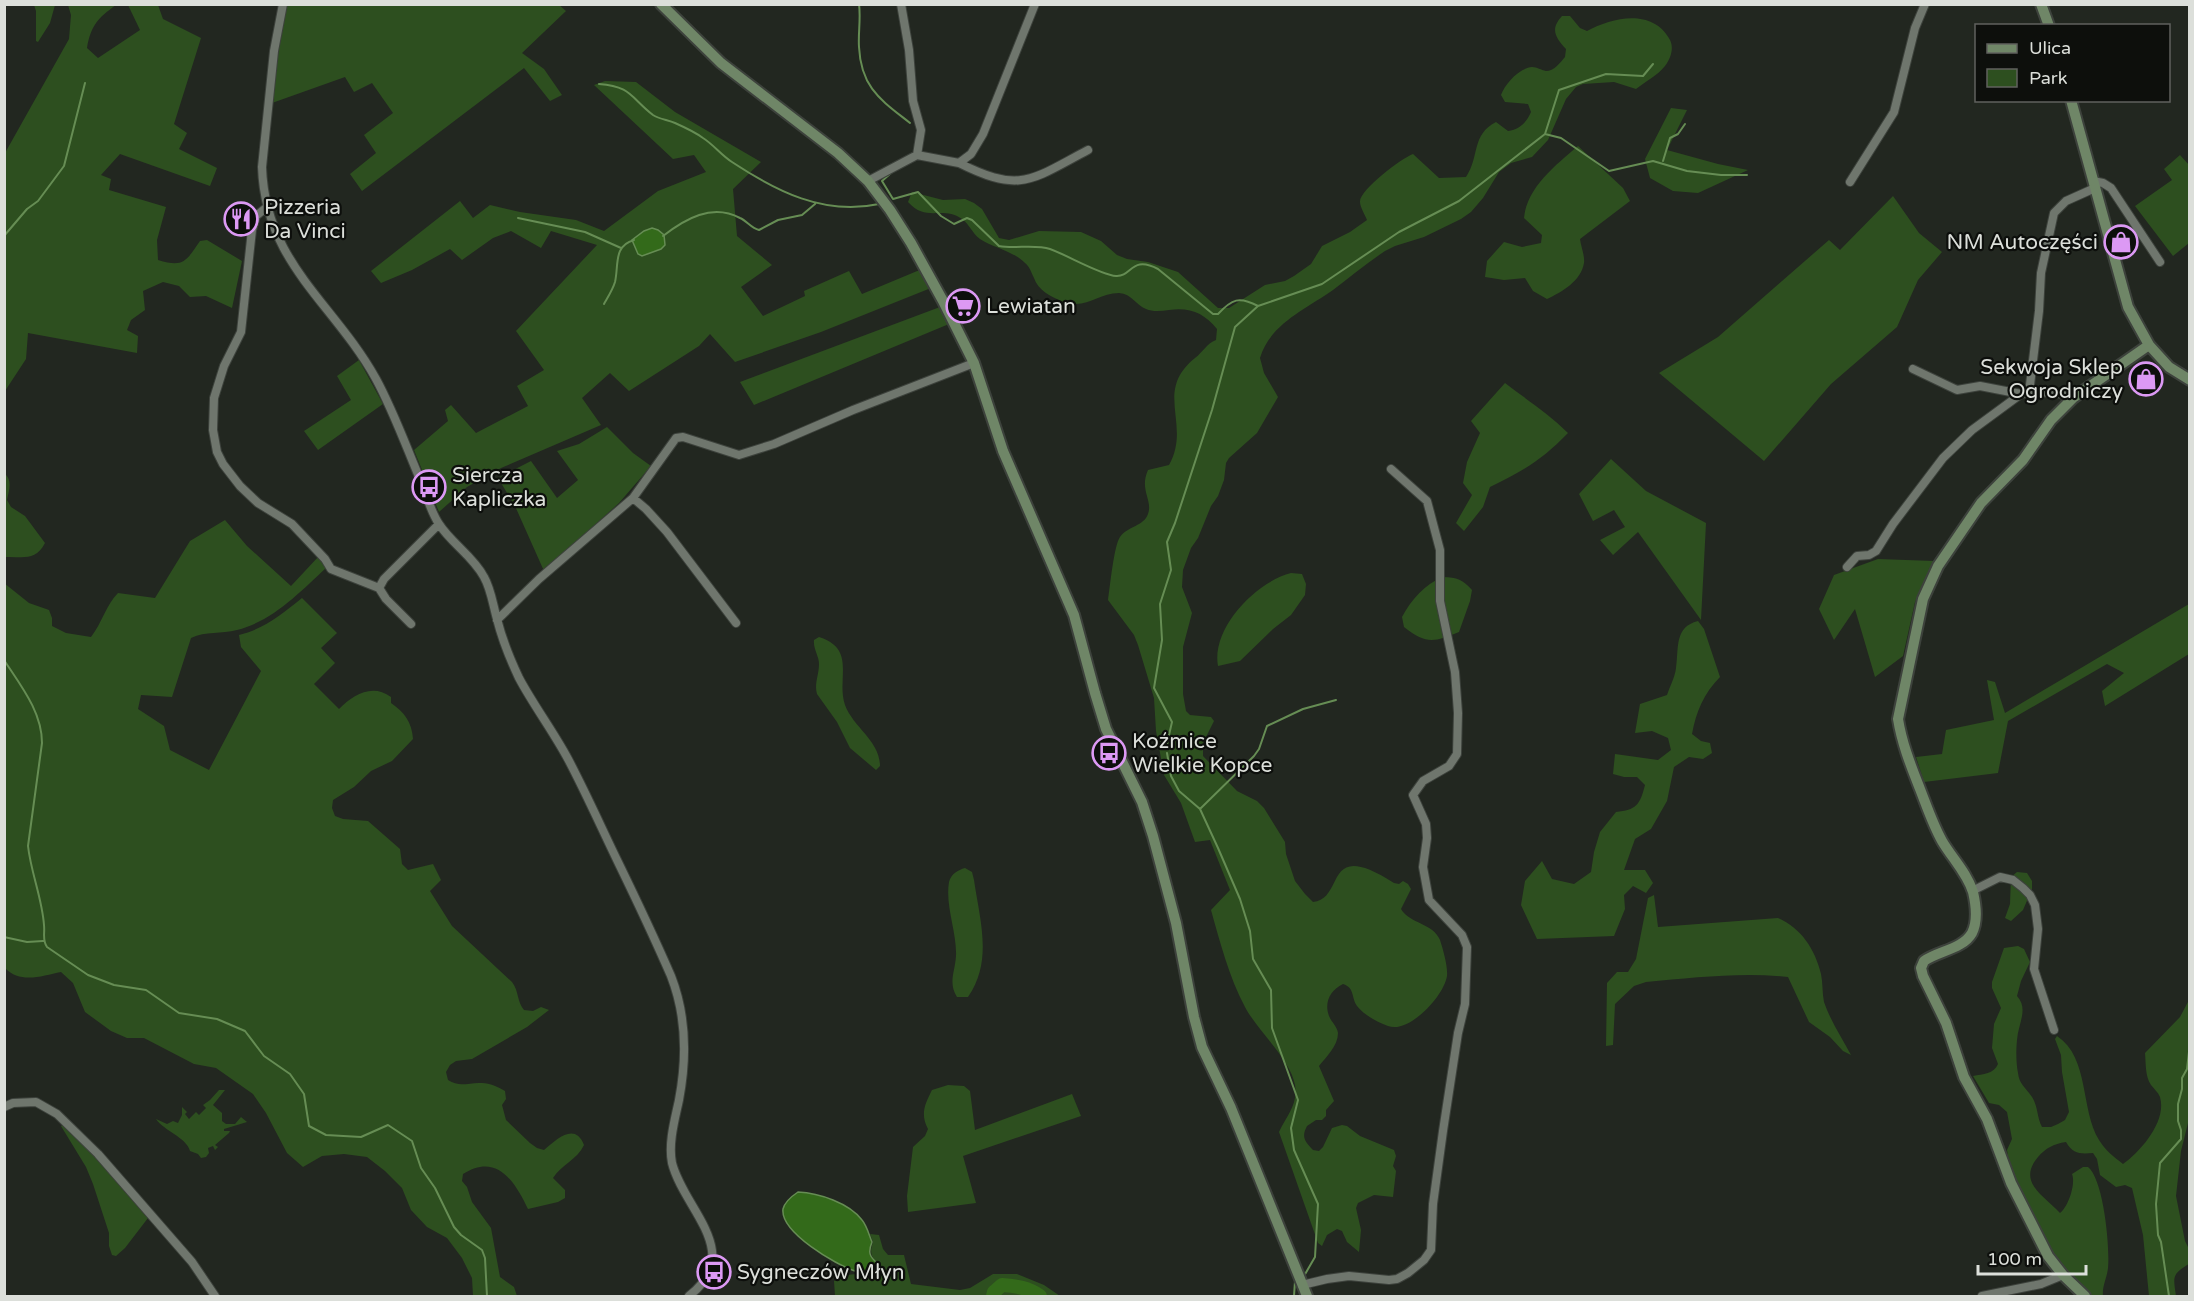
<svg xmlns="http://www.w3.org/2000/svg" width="2194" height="1301" font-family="'Varela Round',sans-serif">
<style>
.green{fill:#2d4f1f}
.water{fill:#336a1a;stroke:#668d54;stroke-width:1.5}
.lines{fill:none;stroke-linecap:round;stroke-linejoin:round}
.stream{stroke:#668d54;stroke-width:2}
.river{stroke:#336a1a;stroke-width:14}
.street-casing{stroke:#3d423c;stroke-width:10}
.secondary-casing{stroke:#3d423c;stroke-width:14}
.street{stroke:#6f766d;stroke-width:8}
.secondary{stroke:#6f8667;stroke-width:10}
.labels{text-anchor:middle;stroke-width:4.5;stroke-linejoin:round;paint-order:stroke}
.poi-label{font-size:21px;fill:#dcdfda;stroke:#0d0f0c;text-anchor:start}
</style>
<rect width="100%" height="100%" fill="#222720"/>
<path class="green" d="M558,4L566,11L522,53L544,69L562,95L550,101L524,68L362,191L350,174L376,153L364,135L393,113L372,83L354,92L345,77L272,103L275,52L286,5Z
M34,5H55L50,23L38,42L36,41V11Z
M68,5H116C98,18 91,25 87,48L98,58L140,30L128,5H158L163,19L201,38L174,124L187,133L179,149L217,168L210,186L120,154L101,175L111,179L109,190L166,207L157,240L158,260C184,268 186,261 200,241L207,240L242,261L232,308L206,296L190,297L179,286L163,282L143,291L145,310L131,320L127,330L138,336L137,353L28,333L26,359L5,391V153L69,39L71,15Z
M1562,16H1570L1580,28L1587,31C1613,17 1653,8 1670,40C1674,48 1671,58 1665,66C1657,76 1646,81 1636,89L1614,82L1583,84L1576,87L1566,99L1548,140L1532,157L1511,163L1499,172L1483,198L1471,212L1461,219L1424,237L1395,246L1385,251C1367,263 1350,277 1333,290C1306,309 1270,324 1260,358L1264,373L1278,397L1257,433L1229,458L1226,463L1224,480L1218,496L1211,506L1198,538L1191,548L1183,570L1182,587L1192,613L1183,647V694L1186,711L1190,715L1211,717L1214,721L1203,743V756L1237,791L1257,801L1264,808L1285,842L1286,854L1295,881L1305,894L1313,902C1346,899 1322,837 1394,883L1399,884L1403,881L1408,884L1411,889L1401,909C1410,924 1433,923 1440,940C1443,949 1448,967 1447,976C1444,996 1409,1034 1388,1026C1377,1022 1364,1015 1357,1006C1351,997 1355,988 1343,984C1330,990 1324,1003 1329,1016C1332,1023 1337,1026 1338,1033C1338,1046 1326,1057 1319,1066L1334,1101L1326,1110V1116L1322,1120H1316L1307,1126C1301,1137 1305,1142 1313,1150L1319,1151L1323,1147L1332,1128L1342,1125L1347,1126L1360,1136L1394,1150L1396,1156L1393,1166L1396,1171L1393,1197L1374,1195L1358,1203L1356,1208L1361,1230L1359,1252L1347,1242L1342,1231L1337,1229L1327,1235L1322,1246L1318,1243L1279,1132C1287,1115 1298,1105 1295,1085C1291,1060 1257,1030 1245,1007C1229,977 1220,942 1211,910L1230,890L1210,840L1195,842L1181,803L1164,775L1156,731L1154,698L1138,645L1134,635L1108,600C1110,587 1114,545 1120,537C1128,526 1144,526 1148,514C1153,500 1139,490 1148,470L1169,465C1192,424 1153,392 1195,358C1203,352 1207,343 1216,340L1217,329C1204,313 1190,307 1169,310C1161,311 1153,312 1146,309C1136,305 1132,294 1119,293C1097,293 1086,311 1061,301C1050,296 1038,290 1034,278C1031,272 1030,267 1025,263C1013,251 994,248 980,239C972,233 970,225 962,219C942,205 927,223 908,202L912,192L943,200L965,199L974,203L982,209L999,238L1009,240L1039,231L1081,232L1101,241L1117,255L1127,259L1148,262L1178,272L1218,308H1229L1265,285L1285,281L1294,276L1311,264L1322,246L1350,232L1367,220C1365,215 1360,207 1360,202C1359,190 1402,158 1413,154L1439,178L1466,177C1480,156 1471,135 1496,122L1508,131C1520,129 1526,123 1531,112L1528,104L1505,102L1501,95C1505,84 1519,68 1532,67C1537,67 1541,70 1546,71C1554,71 1560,63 1565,57L1566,49C1555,37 1550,29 1562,16Z
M605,81L636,82L675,112L761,162L733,189L737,236L772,265L741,287L763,316L805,296L804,291L849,271L862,294L922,269L931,288L821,332L735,362L710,334L699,346L629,391L610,373L582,398L601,425L501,468L467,487L439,512L414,450L448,421L445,410L451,405L476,433L528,406L517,386L544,370L516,331L597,245L551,231L541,248L511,231L493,238L462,260L450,249L412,270L381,283L371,271L460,201L473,218L490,205L520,212L576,220L604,231L658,191L706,172L694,155L673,159L594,85Z
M1671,108L1687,110L1667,150L1718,164L1748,170L1698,193L1673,191L1650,178L1645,159Z
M1578,146L1623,188L1630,201L1580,239C1581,247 1585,256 1584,263C1581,281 1562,292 1547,299L1533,291L1525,278L1504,280L1485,277L1487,261L1504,242L1522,247L1541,243L1542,235L1524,218C1527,187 1556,165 1578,146Z
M2180,155L2189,165V243L2173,256L2135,206L2172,180L2164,169Z
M1893,196L1919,233L1942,252L1918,280L1897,327L1831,384L1764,461L1659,373L1718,337L1829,240L1840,250Z
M940,307L949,324L754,405L740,382Z
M359,360L383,404L318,450L304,431L351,400L337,376Z
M1505,383C1527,400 1548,413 1568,433C1542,460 1523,471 1490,487L1483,507L1464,531L1456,523L1472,495L1463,483L1467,462L1480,433L1471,421Z
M607,427L633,453L651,466L619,503L544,571L515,506L498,478L531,461L557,498L578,480L557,451L579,444Z
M1611,459L1646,491L1706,523L1701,620L1638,532L1613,555L1600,540L1625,527L1614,510L1593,521L1579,494Z
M4,473C13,480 9,490 7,500L11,507L25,516L45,543C35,562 22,556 5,557Z
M225,520L247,546L291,586L319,556L326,568C300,592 273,621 237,630C221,634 206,631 191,638L172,697L141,695L138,709L164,726L170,750L209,770L261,671L241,647L239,635C264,629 282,614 302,598L337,633L321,648L335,663L314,684L339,709C353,695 372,683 391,697V703C404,712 412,722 413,739L392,761L371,771L354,787L333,800L332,808L335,816L343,819L368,821L400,849L402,864L408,870L433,864L441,880L430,891L452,926L512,982C519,991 517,1002 524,1010L533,1011L541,1007L549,1010L527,1027L472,1059L456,1061L450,1065L446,1072L448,1080C460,1088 469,1082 482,1083C490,1083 498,1087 505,1091L506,1099L502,1105L506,1120L530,1143L537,1148L544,1150C557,1139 575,1122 584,1145C577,1160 561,1165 553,1178L565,1190V1198L558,1202L528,1209C515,1182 497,1152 463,1174L462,1181L467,1187L472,1202L491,1228L500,1277L514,1287L517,1296H473L472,1278L462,1258L447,1238L427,1227L411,1210L402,1188L385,1171L367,1157L344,1154L322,1156L303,1167L287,1153L266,1113L253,1094L216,1068L194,1064L144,1038H127L111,1031L85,1012L73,983L61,972C42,976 20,984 5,968L4,583L29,603L49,610L52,618V626L66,633L91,637C102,623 106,605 118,593L155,598L190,541Z
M1878,559L1934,561L1915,602L1903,656L1875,677L1855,609L1834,640L1819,609L1834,575Z
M1291,573L1302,574L1306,584L1305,595L1291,615L1273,629L1240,661L1218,666C1211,628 1256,582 1291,573Z
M1443,577C1457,577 1463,580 1472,590L1470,601L1459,632C1434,642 1427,645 1404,627L1402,617C1411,600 1425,584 1443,577Z
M2189,604V654L2105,706L2102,691L2124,673L2107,664L2008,721L1998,773L1924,782L1916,757L1942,754L1946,730L1994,720L1987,680L1995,682L2005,713Z
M1698,621L1704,629L1720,677C1704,693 1696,712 1692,734L1701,741L1710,743L1712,753L1703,759L1689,757L1674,767L1667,801L1651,829L1635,839L1624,870H1645L1653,883L1646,893L1633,886L1624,895L1625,909L1614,936L1537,939L1521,905L1525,881L1542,861L1552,879L1574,884L1591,872L1594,852L1600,832L1616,812C1636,810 1640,805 1645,785L1637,777H1624L1613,774L1615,754L1658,760L1671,750L1668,738L1652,731L1635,733L1640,704L1667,695C1670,686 1675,677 1676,668C1679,648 1674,627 1698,621Z
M819,637C857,649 836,679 845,705C853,727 880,741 880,766L876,770L850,748L837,722L817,694C814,684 819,675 819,664C819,656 813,649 814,640Z
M965,868L972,872L974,880C980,921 993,961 968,997H957C948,983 955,972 956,956C957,932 945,906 949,882C951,874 958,870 965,868Z
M2017,872L2027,873L2032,881V889L2023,910L2011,921L2005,918L2010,904L2011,877Z
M1654,895L1658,927L1778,918C1801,928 1815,949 1821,974C1823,983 1822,993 1824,1002C1830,1020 1842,1038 1851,1055L1843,1051L1830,1037L1809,1022L1788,977C1740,972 1693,978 1646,982L1634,986L1615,1004L1613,1045L1606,1046L1607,983L1617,972H1628L1636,959L1648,898Z
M2018,946L2024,949L2030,962L2021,981L2017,996C2029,1009 2018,1024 2017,1040C2016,1050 2016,1063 2018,1073C2019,1084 2026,1088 2032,1097C2038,1106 2037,1118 2042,1127H2051L2058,1124L2065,1120L2069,1112L2062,1072L2061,1055L2055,1039L2057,1036C2090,1058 2080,1109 2099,1140C2105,1150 2114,1157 2123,1164C2141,1151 2167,1121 2160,1097C2158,1092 2154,1089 2151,1085C2145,1076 2146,1064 2145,1053L2180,1017L2189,1000V1119L2181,1151L2176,1196L2185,1241L2189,1249L2190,1263C2172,1275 2173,1275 2176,1296H2149L2143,1235L2132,1188L2125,1185L2116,1187L2100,1175L2097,1159L2093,1153C2080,1154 2073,1154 2066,1142C2053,1144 2046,1148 2038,1157C2017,1182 2043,1195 2060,1213C2068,1207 2076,1184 2072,1174L2083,1167H2088C2104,1180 2110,1248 2108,1268C2107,1278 2102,1286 2103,1296H2089L2056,1259L2028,1212L2008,1156L2007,1150L2012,1139L2007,1112L1999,1105L1989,1103L1973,1076C1983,1074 1994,1074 1998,1064L1992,1048L1994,1024L2001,1008L1992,988V982L2004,948Z
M948,1085L964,1086L970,1091L975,1130L1072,1094L1081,1116L963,1156L976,1203L908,1212L907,1196L913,1147L925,1136L928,1129C920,1114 925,1104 932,1090Z
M219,1090H225L213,1105L222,1113V1121L226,1124H235L241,1117L247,1122L224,1129V1131H230L229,1133L215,1145L218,1147L215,1150L213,1146L208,1148L209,1153L206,1157L201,1158L198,1154L190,1151C186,1137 164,1131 156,1119L167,1124L173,1121L178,1123L182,1115V1107L187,1112L185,1114L189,1119L196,1112L199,1115L206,1108L203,1105L210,1100Z
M64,1124L93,1152L148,1218L125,1248L116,1256L112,1255L109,1246V1233L93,1184L86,1167L61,1126Z
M870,1234L879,1235L883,1249L888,1255H904L911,1284L960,1290L970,1288L993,1274H1017L1044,1285L1060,1296H835L834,1281C846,1273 860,1272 873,1277L878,1272C877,1256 867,1259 873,1242Z"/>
<path class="water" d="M652,228L658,230L664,235L665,245L661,249L642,256L638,254L632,240L644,231Z
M798,1192C819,1193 849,1203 862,1220C867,1226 869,1235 872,1242C868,1252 869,1256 877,1263V1270L874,1274C868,1273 861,1273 855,1271C836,1265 780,1232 783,1209C785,1201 792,1196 798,1192Z"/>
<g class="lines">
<path class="stream" d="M859,4C861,19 858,33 859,47C861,88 881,100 910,123
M599,84C631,86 631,98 653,115C659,119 668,120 675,123C684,127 695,132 703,138C714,145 721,155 732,162C776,191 824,216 879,204
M1545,134L1561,138L1609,171L1653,161L1687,171L1721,175H1747
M1663,161L1670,138L1678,134L1685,124
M891,173L882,181L893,199L918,192L941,216L954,224L967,218L972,220L999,246C1015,249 1035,244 1050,249C1067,255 1101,275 1116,276C1132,277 1131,255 1158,269L1213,314H1218C1232,299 1239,296 1258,306
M518,218L585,232L621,248
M4,236L27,209L38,201L64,166L85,83
M663,236C685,219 712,203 740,218C747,221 751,228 759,230L778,220L802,215L815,204
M604,304C608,297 613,289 615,282C619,265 613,246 634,240
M4,660C21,686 42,712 42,743L28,846C31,873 42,898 44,925C45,934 42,940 47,947L88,975L114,985L146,990L179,1013L217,1019L245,1031L264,1056L290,1074L304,1094L309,1126L326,1135L361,1137L388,1125L412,1141L421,1168L435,1188L454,1227L461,1235L482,1250L485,1258L487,1296
M1166,748L1172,722L1154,688L1162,640L1160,604L1171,570L1167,542L1175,523L1212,410L1235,327L1258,306L1322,284L1399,232L1459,201L1545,134L1559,90L1606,74L1643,76L1653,64
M1167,753L1171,776L1179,791L1200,809L1218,848L1240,899L1250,931L1253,959L1271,990L1272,1028L1298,1100L1291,1128L1294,1150L1318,1204L1315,1257L1304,1276
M1200,809L1254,756L1259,749L1267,726L1303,709L1336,700
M4,937L27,942L43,941
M1294,1296L1295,1281
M2169,1296L2161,1242L2158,1235L2156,1204L2160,1163L2181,1139V1130L2178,1121V1104L2182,1089V1078L2187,1069L2190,1043"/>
<path class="river" d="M993,1296L994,1292L1002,1285C1017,1286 1028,1288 1040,1296"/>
<g class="street-casing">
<path id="street" d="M283,4L274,51L262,167C265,263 334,303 376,379C394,412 407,449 422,484C427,497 431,512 439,524C451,543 473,556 484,577C491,589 493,605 497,619C502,639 510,659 519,678C534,706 553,731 568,759C586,793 601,827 618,862C636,899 654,937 671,976C687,1017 687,1058 679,1100C675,1119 668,1143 672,1163C684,1210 745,1252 689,1296
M901,4L909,50L913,101L921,130L917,155
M959,163C1021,194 1031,180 1088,150
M868,181L917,155L959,163L971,154L983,134L1035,4
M2093,181L2103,183L2111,188L2160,262
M1850,182L1894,112L1915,28L1925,4
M267,207L256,216L252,230L241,332L224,366L214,398L213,430L217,452L223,464L240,486L258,503L292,524L325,559L331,569L379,588L384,579L439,524
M1913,369L1957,390L1980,386L2021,394
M2029,393L2039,311L2041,273L2054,213L2066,201L2095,188
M633,498L646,509L667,532L736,623
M1847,567L1857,556L1869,555L1876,551L1893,524L1943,458L1972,430L2021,394L2035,392L2057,393L2073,398
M379,588L386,599L411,624
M497,620L539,579L633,498L676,438L683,437L739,455L774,444L853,410L974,363
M1972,891L2000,877L2013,880L2023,888L2030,895L2035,905L2038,929L2034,969L2054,1030
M4,1107L13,1103L36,1102L57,1114L98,1154L192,1262L215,1296
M1302,1285L1327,1279L1349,1276L1389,1280L1397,1279L1408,1273L1424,1260L1431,1250L1433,1204L1443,1131L1458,1033L1465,1004L1467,947L1462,935L1429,900L1423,867L1427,838L1426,824L1413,795L1423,781L1449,766L1457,754L1458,713L1455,672L1440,601V550L1427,501L1391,469
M1982,1296L2041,1284L2063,1275"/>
</g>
<g class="secondary-casing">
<path id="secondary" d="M661,4L721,63L838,153L868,181L890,210L911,243L943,301L974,363L1003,451L1074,615L1095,693L1106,729L1142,802L1153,836L1176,923L1194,1017L1202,1047L1231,1108L1307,1296
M2041,4L2049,26
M2071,100L2128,307L2149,345L2169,367L2190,380
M2085,1296L2063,1275L2048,1256L2011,1183L1987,1119L1964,1077L1946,1023L1923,976L1921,968L1924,961C1938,951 1963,949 1972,933C1978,921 1976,905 1973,892C1967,873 1952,858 1942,841C1933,825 1927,807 1920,789C1911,766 1902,744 1898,719L1923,599L1938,566L1981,503L2023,460L2051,420L2073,398L2149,345"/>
</g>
<use href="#street" class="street"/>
<use href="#secondary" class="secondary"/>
</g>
<defs>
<g id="restaurant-ring" transform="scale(1.725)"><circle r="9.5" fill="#0d0f0c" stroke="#dc99f4" stroke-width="1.5"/><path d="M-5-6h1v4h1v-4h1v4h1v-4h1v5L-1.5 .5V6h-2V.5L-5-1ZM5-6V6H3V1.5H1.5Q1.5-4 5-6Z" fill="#dc99f4"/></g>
<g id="shop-ring" transform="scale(1.725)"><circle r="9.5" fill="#0d0f0c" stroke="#dc99f4" stroke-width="1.5"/><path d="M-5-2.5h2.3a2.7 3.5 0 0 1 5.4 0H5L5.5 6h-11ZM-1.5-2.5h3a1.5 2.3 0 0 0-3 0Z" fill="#dc99f4"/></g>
<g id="supermarket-ring" transform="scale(1.725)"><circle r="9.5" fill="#0d0f0c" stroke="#dc99f4" stroke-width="1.5"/><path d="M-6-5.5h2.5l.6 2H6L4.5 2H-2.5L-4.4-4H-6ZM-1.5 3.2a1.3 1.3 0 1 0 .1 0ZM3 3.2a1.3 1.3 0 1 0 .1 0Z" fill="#dc99f4"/></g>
<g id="bus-ring" transform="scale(1.725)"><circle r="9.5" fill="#0d0f0c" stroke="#dc99f4" stroke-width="1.5"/><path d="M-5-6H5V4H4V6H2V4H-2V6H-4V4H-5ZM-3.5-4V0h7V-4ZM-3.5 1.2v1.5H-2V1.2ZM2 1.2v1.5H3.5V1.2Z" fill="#dc99f4"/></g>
</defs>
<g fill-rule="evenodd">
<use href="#restaurant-ring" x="241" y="219"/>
<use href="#shop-ring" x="2121" y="242"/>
<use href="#supermarket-ring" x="963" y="306"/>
<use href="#shop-ring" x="2146" y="379"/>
<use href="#bus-ring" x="429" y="487"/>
<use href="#bus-ring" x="1109" y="753"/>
<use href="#bus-ring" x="714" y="1272"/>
</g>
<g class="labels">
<g class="poi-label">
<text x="264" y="214">Pizzeria<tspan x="264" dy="24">Da Vinci</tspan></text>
<text x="2098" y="249" text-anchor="end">NM Autoczęści</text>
<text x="986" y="313">Lewiatan</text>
<text x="2123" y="374" text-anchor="end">Sekwoja Sklep<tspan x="2123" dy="24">Ogrodniczy</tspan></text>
<text x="452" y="482">Siercza<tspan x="452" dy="24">Kapliczka</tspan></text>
<text x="1132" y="748">Koźmice<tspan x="1132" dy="24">Wielkie Kopce</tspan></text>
<text x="737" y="1279">Sygneczów Młyn</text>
</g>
</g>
<rect width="2194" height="1301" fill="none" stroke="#dcdfda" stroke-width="12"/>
<rect x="1975" y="24" width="195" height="78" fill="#0d0f0c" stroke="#60625e" stroke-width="1.5"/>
<rect x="1987" y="44" width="30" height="9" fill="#6f8667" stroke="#60625e" stroke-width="1.5"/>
<text x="2029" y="54" font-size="18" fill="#dcdfda">Ulica</text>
<rect x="1987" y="69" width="30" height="18" fill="#2d4f1f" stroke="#60625e" stroke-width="1.5"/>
<text x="2029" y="84" font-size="18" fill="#dcdfda">Park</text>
<path d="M1978 1265v9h108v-9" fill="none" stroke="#dcdfda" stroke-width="3"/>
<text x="1987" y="1265" font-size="18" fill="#dcdfda" stroke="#0d0f0c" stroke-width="4.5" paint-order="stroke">100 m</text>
</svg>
